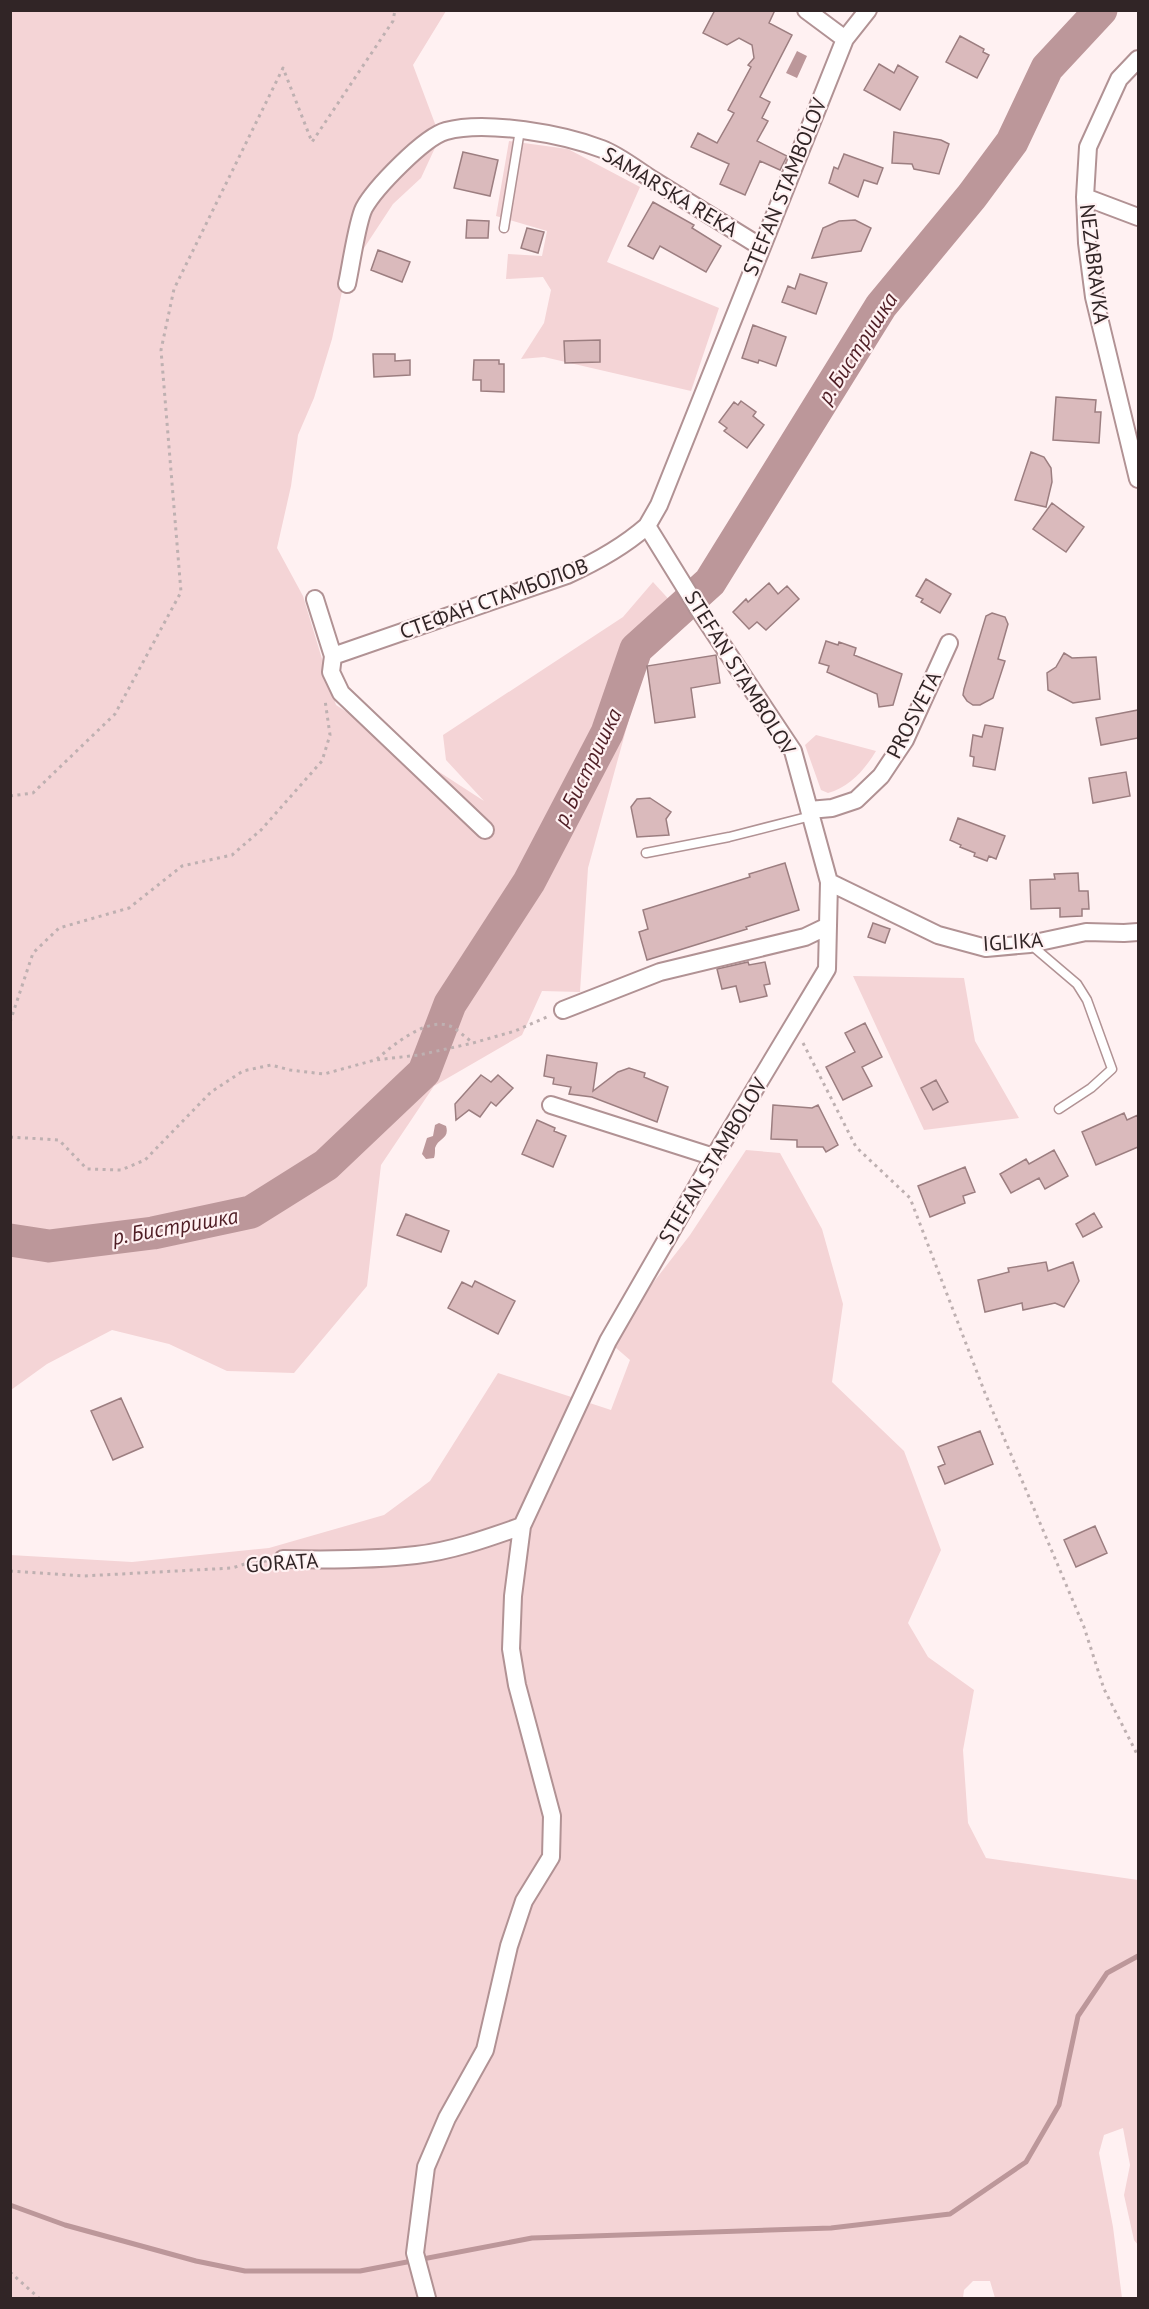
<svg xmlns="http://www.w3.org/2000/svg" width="1149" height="2309" font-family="'PT Sans',sans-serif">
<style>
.green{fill:#f4d4d6}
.water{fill:#bc979a}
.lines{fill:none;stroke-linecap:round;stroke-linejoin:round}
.stream{stroke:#bc979a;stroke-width:5}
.river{stroke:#bc979a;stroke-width:33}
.building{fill:#dababc;stroke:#9c7e80;stroke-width:1.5}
.service-casing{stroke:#b19294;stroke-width:11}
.minor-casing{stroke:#b19294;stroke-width:20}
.path{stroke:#beb0b1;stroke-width:3;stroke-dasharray:3 4.5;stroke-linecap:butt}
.service{stroke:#fff;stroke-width:8}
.minor{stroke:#fff;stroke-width:16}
.labels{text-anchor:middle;stroke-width:4.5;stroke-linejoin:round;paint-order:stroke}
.street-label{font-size:21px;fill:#312526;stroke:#fff1f2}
.water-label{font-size:22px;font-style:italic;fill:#4f1e25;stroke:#fff1f2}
</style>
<rect width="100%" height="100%" fill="#fff1f2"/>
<path class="green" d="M11,11H446L413,65L440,137L421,178L393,204L345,277L332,339L314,398L298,435L291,486L277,548L303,596L336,705L484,801L446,760L443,735L623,617L653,582L684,616L645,648L632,708L588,868L580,992L542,991L522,1035L434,1086L381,1165L367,1286L294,1373L227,1371L169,1344L112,1330L47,1364L11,1390Z
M509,141L568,149L640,187L607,262L719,308L691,391L544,357L521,359L544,323L551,290L543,277L506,279L508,254L542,256L547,231L496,216Z
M816,735L876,751C864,771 849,787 828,793L821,790L805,745Z
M853,976L964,978L975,1041L1019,1118L924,1130Z
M746,1150L780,1153L822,1229L843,1304L832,1382L904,1451L941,1550L908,1623L928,1657L974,1690L963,1750L968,1823L986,1858L1138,1880V2245L1134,2240L1124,2195L1130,2165L1123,2128L1104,2135L1099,2153L1113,2227L1122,2298H995L990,2281H973L964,2290L963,2298H11L10,1555L132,1562L269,1548L384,1515L430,1481L498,1373L611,1410L630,1360L608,1341L690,1235Z"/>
<path class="water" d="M797,51L807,56L797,78L786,73Z
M439,1123L446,1126C450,1139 438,1138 435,1148C435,1152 435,1155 434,1158L426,1159L422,1154L427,1138L433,1136L435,1125Z"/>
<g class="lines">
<path class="stream" d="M10,2205L65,2225L196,2261L245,2271H360L532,2238L831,2228L950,2214L1026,2162L1059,2105L1078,2016L1107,1973L1138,1956"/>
<path class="river" d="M10,1240L49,1246L153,1233L251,1212L326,1165L424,1072L450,1004L529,882L607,733L636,649L710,582L881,306L972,196L1012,142L1047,68L1101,10"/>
</g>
<path class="building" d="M715,10H775L769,23L792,35L760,97L770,102L762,118L768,121L757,141L787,156L780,170L760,161L745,195L720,184L729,164L691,147L698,133L717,143L734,113L728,110L751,67L748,65L754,58L752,45L739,38L727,45L703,33Z
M960,36L984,49L983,52L989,55L977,78L946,62Z
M879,64L894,73L898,65L918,77L900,110L864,90Z
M894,132L941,140L949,144L939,174L914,169L912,164L892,163Z
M463,152L498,160L490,196L454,188Z
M844,154L883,168L877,184L864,180L858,197L829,183L834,167L838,169Z
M653,202L694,225L692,228L721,246L706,272L660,246L653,259L628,246Z
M467,220L489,221L488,238H466Z
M855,220L871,228L861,251L812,258L823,228L839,221Z
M527,228L544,232L538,253L521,248Z
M378,250L410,262L402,282L371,270Z
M800,274L827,283L816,314L782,302L788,286L795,289Z
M753,325L786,337L776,366L759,360L758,363L742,358Z
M600,340V362L565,363L564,341Z
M373,354H395V361L410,360V375L374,377Z
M474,360H499V364H504V392L481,391V380H473Z
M1056,397L1096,400L1095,412H1101L1099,443L1053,440Z
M741,401L756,412L753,416L764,425L747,448L724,431L727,428L719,422L734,402L738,405Z
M1031,452L1044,457L1051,468L1052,482L1046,507L1015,500Z
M1052,503L1084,527L1066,552L1033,529Z
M926,579L951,594L940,613L921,602L923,599L916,596Z
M769,583L778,594L787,586L799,599L766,630L757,622L749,629L733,612L746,599L748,602Z
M992,613L1005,617L1008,624L998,659L1005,661L993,698L980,705H973L967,701L963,695L964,689L986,616Z
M826,641L838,645L839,642L856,648L854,655L902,674L893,705L879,707L877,694L827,672L829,666L819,663Z
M1064,653L1072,658L1096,657L1100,699L1073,703L1048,690L1047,673L1056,667Z
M716,655L720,683L691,688L695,717L655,723L647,666Z
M1138,710V738L1101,745L1096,718Z
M985,725L1003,728L995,770L973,766L974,757L970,756L973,735L982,737Z
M1126,772L1130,796L1093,803L1089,778Z
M650,798L671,812L666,819L669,835L637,837L631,807L637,799Z
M958,818L1005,836L996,859L989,856L987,861L974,856L975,853L960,847L961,845L950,840Z
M785,863L799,910L746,927L747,929L647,960L639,932L648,929L643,910L750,877L749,874Z
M1078,873L1079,891H1088L1089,909H1082V916L1060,917V908L1031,909L1030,880L1055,879L1054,874Z
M873,923L890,929L885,943L868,937Z
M748,962L749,965L765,962L770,984L764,985L767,996L740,1002L736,986L722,989L717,969Z
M865,1023L882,1057L862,1067L872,1086L843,1100L826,1067L855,1052L845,1033Z
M547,1055L597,1063L593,1091L618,1072L629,1068L645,1073L644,1077L668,1087L657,1122L592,1097L569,1094L571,1087L553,1084L554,1078L544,1076Z
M481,1075L491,1082L498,1075L513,1088L496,1106L491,1102L480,1117L469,1110L456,1120L455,1104Z
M936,1080L948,1102L933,1110L921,1088Z
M773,1105L812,1108L818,1105L838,1145L826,1152L823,1147H797V1140L771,1139Z
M1124,1113L1127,1120L1138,1115V1147L1096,1165L1082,1132Z
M537,1120L555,1128L554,1131L566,1136L553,1167L522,1154Z
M1054,1150L1068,1176L1045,1189L1039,1178L1011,1193L1000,1174L1026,1159L1029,1164Z
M965,1167L975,1192L963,1196L965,1203L930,1217L918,1186Z
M1094,1213L1102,1227L1083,1237L1076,1224Z
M406,1214L449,1231L441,1252L397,1235Z
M1046,1262L1048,1271L1073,1262L1079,1281L1064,1307L1055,1303L1023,1310L1022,1303L985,1312L978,1280L1009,1272L1008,1268Z
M475,1281L515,1301L498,1334L448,1308L462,1282L472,1287Z
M121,1398L143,1447L113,1460L91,1411Z
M980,1431L993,1464L945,1484L938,1467L945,1464L938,1447Z
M1095,1526L1107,1553L1076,1567L1064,1540Z"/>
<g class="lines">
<g class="service-casing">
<path id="service" d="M504,228L520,130
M646,853L729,837L811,816
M1030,944L1077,984L1087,1000L1112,1069L1091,1088L1059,1109"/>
</g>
<g class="minor-casing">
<path id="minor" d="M806,10L845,39
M1138,59L1119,79L1088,147L1085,197L1087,243L1094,297L1138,479
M1085,197L1138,217
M347,284C351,266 357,222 364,208C375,188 424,137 446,131C486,120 563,134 602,149C620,156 637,170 653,180C689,202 725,225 761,247
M315,599L333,656L331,672L341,693L485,830
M333,656L567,575C596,562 623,547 647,526
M809,810L832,808L856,800L881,776L905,740L949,643
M829,882L938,935L986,948L1030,944L1086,932L1124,933L1138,932
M563,1010L660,972L805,937L828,926
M551,1105L714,1157
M283,1559C327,1560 372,1560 416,1555C452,1551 488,1538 522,1526
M427,2298L415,2253L426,2167L447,2118L485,2050L509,1946L524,1901L551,1857L552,1816L517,1685L511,1649L513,1596L522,1526L608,1341L714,1157L827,969L829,882L793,751L699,610L647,526L659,505L845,39L868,10"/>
</g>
<path class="path" d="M10,796L33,793L115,714L181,592L161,350L174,289L283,68L312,142L393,21L395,10
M10,1022L33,953L59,928L129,908L182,866L232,855L261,830L322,761L330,735L325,700
M803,1043L856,1147L910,1198L985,1393L1084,1627L1104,1689L1138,1756
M377,1059C393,1045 429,1015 452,1027C459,1031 465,1037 472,1042
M10,1137L59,1140L87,1169L121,1170L145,1160L211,1092L243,1071L271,1065L290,1070L324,1074L375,1060L419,1055L473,1043L515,1031L547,1017
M10,1571L83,1576L232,1568L251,1562L268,1561
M10,2272L39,2298"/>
<use href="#service" class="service"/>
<use href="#minor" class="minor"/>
</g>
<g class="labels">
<g class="street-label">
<text transform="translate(785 187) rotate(-68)" y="7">STEFAN STAMBOLOV</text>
<text transform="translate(670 192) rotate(31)" y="7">SAMARSKA REKA</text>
<text transform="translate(1094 264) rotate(83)" y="7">NEZABRAVKA</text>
<text transform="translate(494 599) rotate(-20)" y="7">СТЕФАН СТАМБОЛОВ</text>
<text transform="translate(740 673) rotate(58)" y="7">STEFAN STAMBOLOV</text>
<text transform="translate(914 715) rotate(-63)" y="7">PROSVETA</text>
<text transform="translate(1013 942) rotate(-4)" y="7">IGLIKA</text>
<text transform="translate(713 1161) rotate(-59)" y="7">STEFAN STAMBOLOV</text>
<text transform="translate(282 1563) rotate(-4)" y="7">GORATA</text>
</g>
<g class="water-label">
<text transform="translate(857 348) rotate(-57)" y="8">р. Бистришка</text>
<text transform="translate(587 767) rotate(-64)" y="8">р. Бистришка</text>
<text transform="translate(175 1226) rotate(-10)" y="8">р. Бистришка</text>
</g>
</g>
<rect width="1149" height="2309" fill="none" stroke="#312526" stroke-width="24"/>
</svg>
